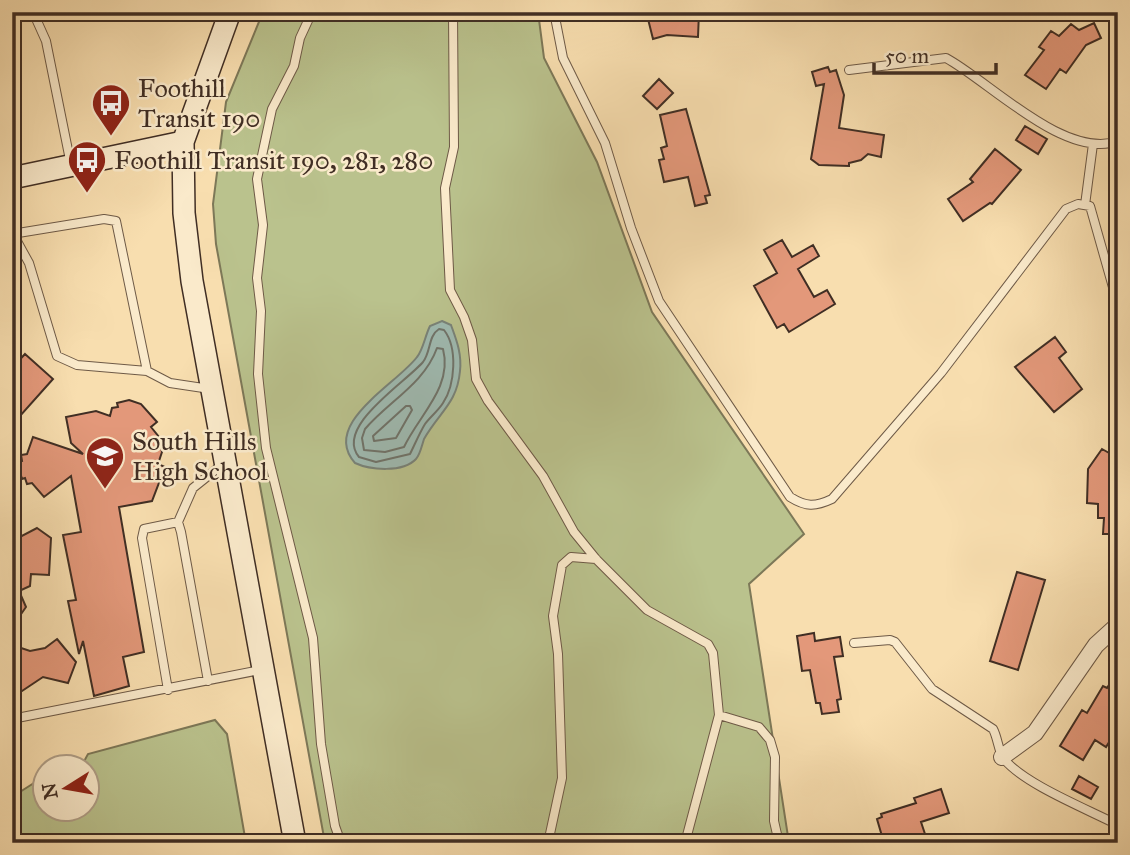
<svg xmlns="http://www.w3.org/2000/svg" width="1130" height="855" font-family="'IM FELL Great Primer',serif">
<style>
.green{fill:#bac28d;stroke:#7d7858;stroke-width:2}
.water{fill:#9fbbb2;stroke:#798379;stroke-width:2}
.lines{fill:none;stroke-linecap:round;stroke-linejoin:round}
.shore{stroke:#70746b;stroke-width:2}
.building{fill:#e3987a;stroke:#402e24;stroke-width:2}
.service-casing{stroke:#6e5a47;stroke-width:10}
.minor-casing{stroke:#6e5a47;stroke-width:18}
.secondary-casing{stroke:#402e24;stroke-width:24}
.service{stroke:#faeacb;stroke-width:8}
.minor{stroke:#faeacb;stroke-width:16}
.secondary{stroke:#faeacb;stroke-width:21}
.labels{text-anchor:middle;stroke-width:5;stroke-linejoin:round;paint-order:stroke}
.poi-label{font-size:26px;fill:#402e24;stroke:#faeacb;text-anchor:start}
</style>
<rect width="100%" height="100%" fill="#f8deaf"/>
<filter id="stains"><feTurbulence type="fractalNoise" baseFrequency=".00286" numOctaves="4"/><feColorMatrix values="0 0 0 0 .2 0 0 0 0 .09 0 0 0 0 .02 0 0 0 .5 -.17"/></filter>
<radialGradient id="worn" r=".72"><stop offset=".6" stop-color="#630" stop-opacity="0"/><stop offset="1" stop-color="#630" stop-opacity=".3"/></radialGradient>
<path class="green" d="M263,12H538L544,58L597,162L652,312L804,534L749,584L789,843H325L216,244L213,204L226,102Z
M215,720L227,734L246,843H12V797L45,776L46,810H88V768L81,767L88,754Z"/>
<path class="water" d="M442,321L451,325C456,339 462,353 460,371C457,404 439,412 424,439C422,445 420,455 416,459C403,473 370,470 355,463C320,424 397,384 417,357C423,350 425,336 430,326Z"/>
<g class="lines">
<path class="shore" d="M439,329L444,330C458,348 455,385 443,403C438,411 430,417 425,424C419,434 415,444 410,454L376,462L359,457C334,427 405,383 423,362C431,352 428,336 439,329Z
M437,348L443,349C453,387 419,415 404,447L385,452L364,450L362,438L365,429C389,401 424,384 437,348Z
M406,406H410L412,410L396,438L374,441L373,436Z"/>
</g>
<path class="building" d="M656,12H699L698,37L667,35L653,39L647,15Z
M1094,23L1101,38L1086,45L1066,73L1060,69L1046,89L1025,75L1044,50L1039,47L1051,31L1059,36L1071,24L1079,30Z
M828,67L830,72L836,70L844,95L839,128L884,135L881,157L868,154L861,160L849,163V166L819,165L811,159L824,84L816,86L812,72Z
M659,79L673,93L657,109L643,96Z
M686,109L710,195L705,196L707,203L695,206L688,177L664,182L659,160L664,159L661,148L667,146L660,115Z
M1025,126L1047,139L1038,154L1016,140Z
M995,149L1021,170L992,204L990,203L963,221L948,199L973,182L970,179Z
M782,240L792,257L813,245L819,256L798,269L814,297L827,290L835,304L789,332L784,324L777,328L754,286L777,273L764,250Z
M1055,337L1066,352L1059,358L1082,389L1054,412L1015,367Z
M25,354L53,379L12,425V368Z
M129,400L141,404L157,422L151,427L159,437L162,452L158,464L165,467L152,501L119,507L144,652L123,657L129,686L94,696L83,641L79,654L68,601L76,600L63,535L81,532L71,476L44,497L32,483L27,484L25,478L22,479L17,462L22,461L21,455L27,454L33,437L83,454L71,443L66,417L96,411L110,416L112,408L118,407L117,403Z
M1102,449L1118,458V534H1103L1104,518H1098V504L1087,503L1088,469Z
M37,528L51,538L49,575L31,574L30,586L19,591L26,607L12,627V541Z
M1017,572L1045,580L1018,670L990,661Z
M814,633L815,641L840,637L843,656L834,657L841,699L837,700L839,712L822,714L820,703H816L810,670L802,671L797,636Z
M57,639L76,662L68,683L43,677L19,693L12,685V645L30,651L45,648Z
M1118,671V728L1106,747L1095,740L1083,760L1060,746L1082,710L1087,713L1103,686L1107,688Z
M1079,776L1098,787L1091,799L1072,789Z
M941,789L949,813L921,822L928,843H884L877,819L882,817L881,814L916,803L914,798Z"/>
<g class="lines">
<g class="service-casing">
<path id="service" d="M33,12L46,41L71,165
M312,12L300,38L294,66L272,109L257,179L263,225L257,278L261,311L258,374L266,448L313,638L321,744L335,826L341,843
M453,12L454,147L445,188L450,290L464,317L472,340L476,379L488,401L543,476L574,532L596,559L647,610L708,644L713,653L719,715L759,727L770,740L775,757L774,821L779,843
M554,12L563,58L605,143L631,228L659,301L790,497C806,507 815,507 832,499L941,373L1066,209L1078,204L1090,206L1118,305
M1098,12L1118,19
M849,70L946,58C990,82 1065,160 1118,141
M1085,205L1093,144
M12,234L104,219L116,221L147,371L170,383L210,389
M13,234L29,263L57,356L77,365L147,371
M178,522L193,488L223,464
M854,643L890,640L895,642L932,689L993,729C998,738 998,751 1004,759C1024,784 1087,809 1118,825
M168,690L142,538L144,529L178,522L181,532L208,681
M12,719L260,670
M548,843L562,778L558,654L553,616L562,565L571,557L596,559
M685,843L719,715"/>
</g>
<g class="minor-casing">
<path id="minor" d="M1002,757L1035,733L1096,645L1118,625"/>
</g>
<g class="secondary-casing">
<path id="secondary" d="M230,12L183,142L184,213L192,281L295,843
M12,178L183,142"/>
</g>
<use href="#service" class="service"/>
<use href="#minor" class="minor"/>
<use href="#secondary" class="secondary"/>
</g>
<defs>
<g id="bus-pin" transform="scale(2.0125)"><path d="M0 17L-7.5 6A9.5 9.5 0 1 1 7.5 6Z" fill="#8f2418" stroke="#faeacb"/><path d="M-5-6H5V4H4V6H2V4H-2V6H-4V4H-5ZM-3.5-4V0h7V-4ZM-3.5 1.2v1.5H-2V1.2ZM2 1.2v1.5H3.5V1.2Z" fill="#fff"/></g>
<g id="school-pin" transform="scale(2.0125)"><path d="M0 17L-7.5 6A9.5 9.5 0 1 1 7.5 6Z" fill="#8f2418" stroke="#faeacb"/><path d="M0-5L7-2L0 1L-7-2ZM-4 1L0 2.5L4 1V4Q0 6-4 4Z" fill="#fff"/></g>
</defs>
<g fill-rule="evenodd">
<use href="#bus-pin" x="111" y="103"/>
<use href="#bus-pin" x="87" y="160"/>
<use href="#school-pin" x="105" y="456"/>
</g>
<g class="labels">
<g class="poi-label">
<text x="138" y="97">Foothill<tspan x="138" dy="30">Transit 190</tspan></text>
<text x="114" y="169">Foothill Transit 190, 281, 280</text>
<text x="132" y="450">South Hills<tspan x="132" dy="30">High School</tspan></text>
</g>
</g>
<rect width="1130" height="855" fill="none" stroke="#f8deaf" stroke-width="42"/>
<rect x="14" y="14" width="1102" height="827" fill="none" stroke="#402e24" stroke-width="3.5"/>
<rect x="21" y="21" width="1088" height="813" fill="none" stroke="#402e24" stroke-width="2"/>
<g transform="translate(66 788) rotate(259)"><circle r="33" fill="#faeacb" stroke="#b09f88" stroke-width="2"/>
<path d="M0-5L12 26L0 18L-12 26Z" fill="#8f2418"/>
<text y="-10" font-size="19" font-weight="bold" text-anchor="middle" fill="#402e24">N</text>
</g>
<path d="M874 63v10h122v-10" fill="none" stroke="#402e24" stroke-width="3.5"/>
<text x="885" y="63" font-size="21" fill="#402e24" stroke="#faeacb" stroke-width="5" paint-order="stroke">50 m</text>
<rect width="100%" height="100%" filter="url(#stains)"/>
<rect width="100%" height="100%" fill="url(#worn)"/>
</svg>
